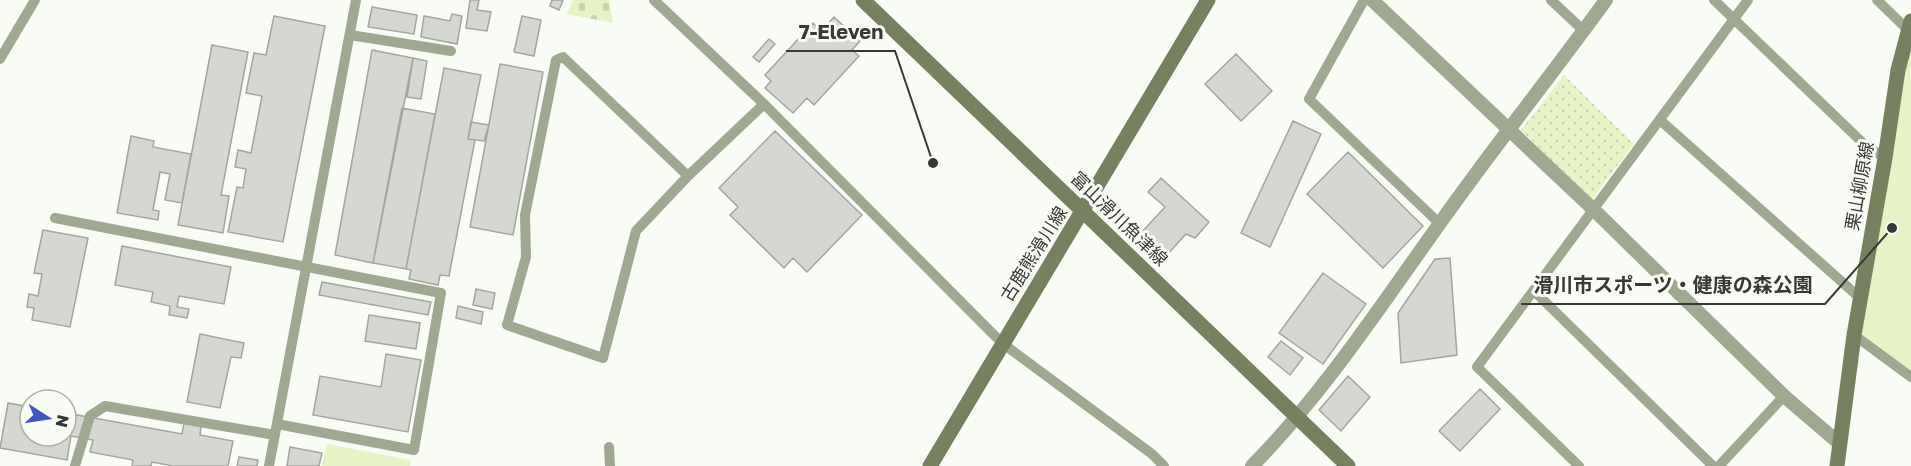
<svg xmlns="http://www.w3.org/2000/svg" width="1911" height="466" font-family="'Golos Text','Noto Sans JP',sans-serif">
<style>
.green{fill:#e6f4c5}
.cemetery{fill:url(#cemetery-stones)}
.park{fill:url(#park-dots)}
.building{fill:#d5d7d1;stroke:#a3a59f;stroke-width:1.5}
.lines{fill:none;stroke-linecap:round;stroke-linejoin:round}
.minor{stroke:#a1a891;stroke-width:10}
.tertiary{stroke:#a1a891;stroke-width:14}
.secondary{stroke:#77815f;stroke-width:15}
.labels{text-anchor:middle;stroke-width:6;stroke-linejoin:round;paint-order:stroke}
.street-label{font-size:18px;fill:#383936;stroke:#f9fcf5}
.leader{fill:none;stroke:#383936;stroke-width:2}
.callout-dot{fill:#383936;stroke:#f9fcf5;stroke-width:2}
.callout-label{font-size:20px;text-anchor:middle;font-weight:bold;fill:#383936;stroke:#f9fcf5;stroke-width:6;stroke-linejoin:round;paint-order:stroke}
</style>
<defs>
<pattern id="cemetery-stones" width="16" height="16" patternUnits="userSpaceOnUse" patternTransform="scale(1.5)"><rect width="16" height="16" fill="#e6f4c5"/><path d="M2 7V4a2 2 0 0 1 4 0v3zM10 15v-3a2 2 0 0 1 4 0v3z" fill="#c6d2aa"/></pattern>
<pattern id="park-dots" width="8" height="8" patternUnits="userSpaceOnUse" patternTransform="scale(1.5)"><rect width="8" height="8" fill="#e6f4c5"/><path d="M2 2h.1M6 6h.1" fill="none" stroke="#c6d2aa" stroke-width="1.8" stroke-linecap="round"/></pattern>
</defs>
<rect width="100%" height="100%" fill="#f9fcf5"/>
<path class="green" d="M1911,42V374L1854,335Z
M327,444L411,460L410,466H322Z"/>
<path class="cemetery" d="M573,0H609L613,23L567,14Z"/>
<path class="park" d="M1564,75L1634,144L1592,199L1521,130Z"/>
<path class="building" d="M470,0H479L477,10L491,12L487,31L466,28Z
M552,0H563L559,10L550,6Z
M372,7L417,15L414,34L368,27Z
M452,14L462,16L457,44L421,37L424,16L450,21Z
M274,16L325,26L283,242L228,232L237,187L243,188L246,169L235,167L238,150L251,153L262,96L246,93L254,53L266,55Z
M522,16L541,20L534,56L514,52Z
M834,17L860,41L852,50L859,56L814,105L807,98L793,113L765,88L771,81L765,75L813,23L821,31Z
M769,39L775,44L759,62L753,57Z
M212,45L248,52L221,195L229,196L223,233L178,225Z
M372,50L413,58L373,263L335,255Z
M1236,54L1272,91L1241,121L1205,84Z
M413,58L427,61L421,99L407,97Z
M500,64L543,72L513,235L470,227Z
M444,68L481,75L468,139L475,140L449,276L440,275L438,285L409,279L411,270L406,269Z
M402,108L435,114L406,269L373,263Z
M1293,121L1321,134L1270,247L1241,233Z
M471,122L489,125L484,141L468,139Z
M775,131L862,215L807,272L793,258L784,268L730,215L738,207L719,188Z
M131,136L154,141L153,147L191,154L182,203L165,200L170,174L160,172L153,210L159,211L158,220L117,213Z
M1348,152L1423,226L1383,268L1307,194Z
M1161,178L1209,222L1195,238L1186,234L1166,256L1141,233L1165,207L1148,192Z
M43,230L88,238L70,327L32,320L34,308L27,307L29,294L38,296L42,274L34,273Z
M122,246L231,267L224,304L179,296L177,307L189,309L187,318L169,315L170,306L151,302L153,292L115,285Z
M1450,258L1457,355L1401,363L1398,313L1435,259Z
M1323,273L1366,304L1323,364L1279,333Z
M322,282L431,302L428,315L319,295Z
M476,289L495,293L492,309L473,305Z
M458,306L483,312L481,324L456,318Z
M369,315L420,323L416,349L365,341Z
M200,334L244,343L241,358L231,357L220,408L187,402Z
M1281,341L1303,358L1290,375L1268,357Z
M386,354L421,360L408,432L313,415L320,376L381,387Z
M1348,376L1370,397L1341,431L1319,410Z
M1480,389L1500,409L1460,451L1439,431Z
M8,403L30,407V436H66V413L182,434L184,423L201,426L200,435L233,441L228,466H173L152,462L151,466H132L133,460L90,452L93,440L71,436L67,460L0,448Z
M290,447L322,453L319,466H287Z
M239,457L258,460L257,466H237Z"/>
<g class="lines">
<path class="minor" d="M654,0L764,104L1002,343L1152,454L1164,466
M1364,0L1309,99L1439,223
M1551,0L1584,31
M1714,0L1865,145L1885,158
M1877,0L1907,29
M350,35L451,51
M0,59L35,0
M1660,120L1860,298
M688,176L563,57L556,60L525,215L526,257L507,325L603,358L636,231L688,176L764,104
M55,218L441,293L414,450L277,424
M1534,291L1713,466
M1854,335L1911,377
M609,447L610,466
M75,466L90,416L105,406L275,435
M269,466L356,0
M1579,466L1477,367L1748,0
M1719,466L1784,396"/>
<path class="tertiary" d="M1372,0L1594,210L1784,396L1840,444
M1252,466C1323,394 1379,308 1438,226C1492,149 1551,76 1606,0"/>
<path class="secondary" d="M863,0L1348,466
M930,466L1208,0
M1837,466L1854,335L1885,158L1898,70L1911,21"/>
</g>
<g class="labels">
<g class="street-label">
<text transform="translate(1860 186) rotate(-80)" y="6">栗山柳原線</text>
<text transform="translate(1119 219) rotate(44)" y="6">富山滑川魚津線</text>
<text transform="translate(1034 254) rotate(-58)" y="6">古鹿熊滑川線</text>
</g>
</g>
<path class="leader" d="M933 163L895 51H786M1892 228L1825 304H1521"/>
<g class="callout-dot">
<circle cx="933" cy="163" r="6"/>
<circle cx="1892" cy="228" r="6"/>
</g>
<g class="callout-label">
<text x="841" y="39">7-Eleven</text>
<text x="1673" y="292">滑川市スポーツ・健康の森公園</text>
</g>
<g transform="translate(48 418) rotate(102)"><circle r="28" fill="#f9fcf5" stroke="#acaea9" stroke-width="1.5"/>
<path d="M0-4.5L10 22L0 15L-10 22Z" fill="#4053c7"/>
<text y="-9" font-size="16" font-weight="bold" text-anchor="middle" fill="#383936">N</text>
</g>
</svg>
